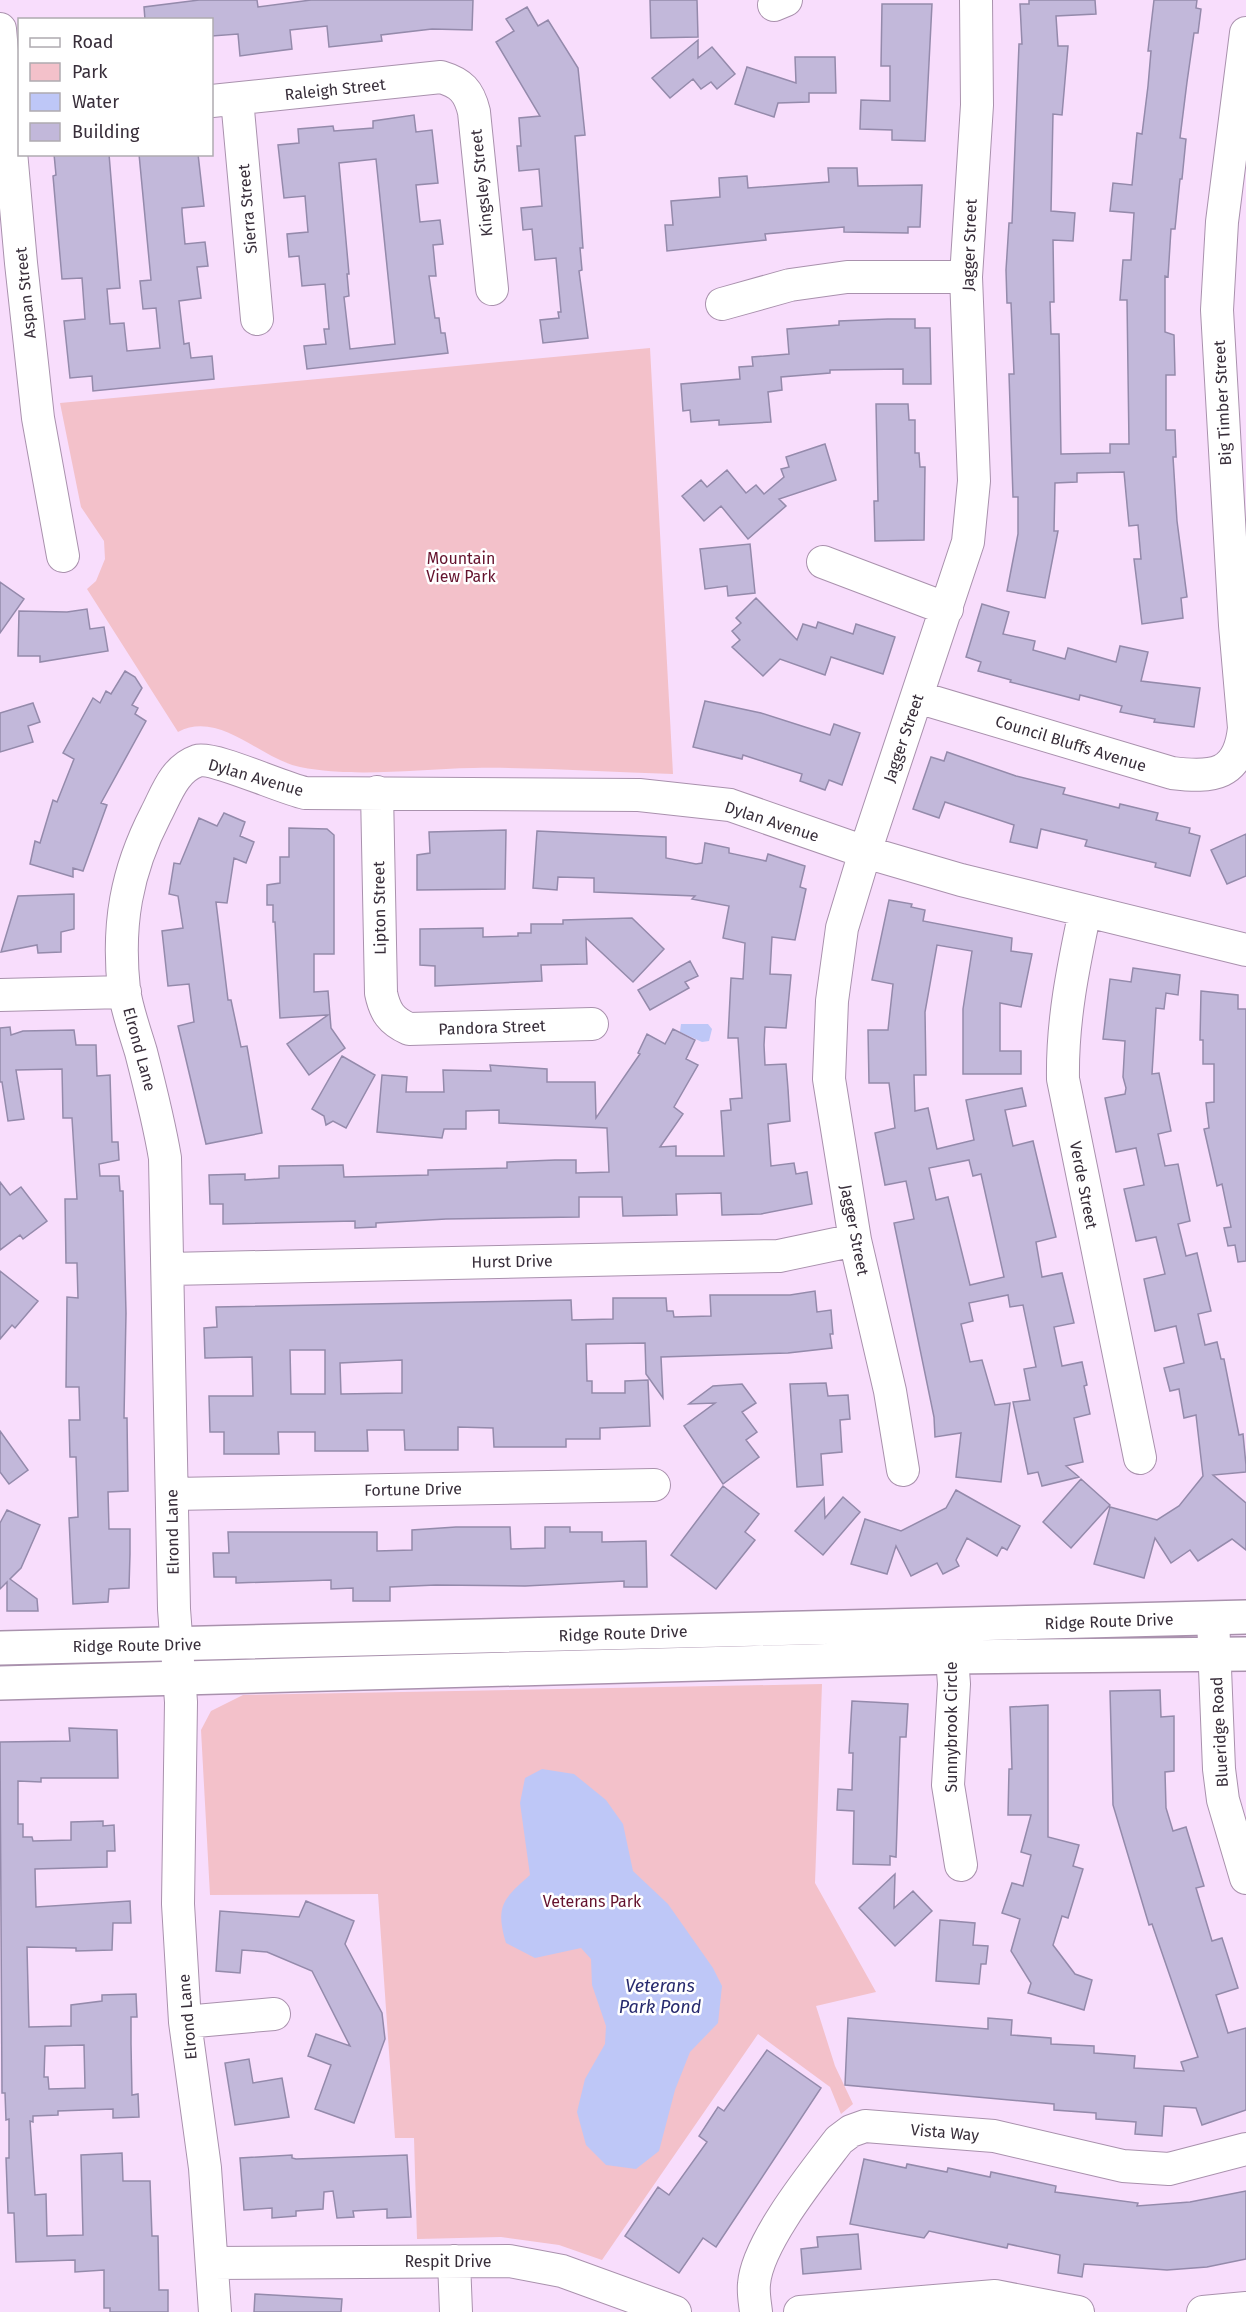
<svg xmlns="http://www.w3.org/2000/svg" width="1246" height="2312" font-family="'Fira Sans',sans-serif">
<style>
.green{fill:#f3c1ca}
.water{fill:#bec7f7}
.building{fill:#c2b8da;stroke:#948aab;stroke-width:1.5;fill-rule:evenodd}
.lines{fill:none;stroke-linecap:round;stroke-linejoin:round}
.minor-casing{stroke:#a991ad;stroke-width:34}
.major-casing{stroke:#a991ad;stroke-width:36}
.minor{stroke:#fff;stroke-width:32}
.major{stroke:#fff;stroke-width:33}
.labels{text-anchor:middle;stroke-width:5;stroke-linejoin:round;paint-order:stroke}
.street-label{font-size:16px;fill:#382e3a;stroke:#fff}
.park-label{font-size:16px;fill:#64122d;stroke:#fff}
.water-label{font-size:18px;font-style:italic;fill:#282b6e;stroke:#fff}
</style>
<rect width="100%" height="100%" fill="#f8ddfc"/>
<path class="green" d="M650,348L673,774C606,772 540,767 473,768C416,769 355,778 300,767C260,759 220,710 178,732L87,589L96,581L105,559L104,541L81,507L60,403Z
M822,1684L815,1883L876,1992L816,2006L835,2066L853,2104L841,2114L830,2087L758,2034L602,2260L559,2245L501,2237L417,2239L414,2138H395L378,1894L210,1895L201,1730L211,1711L243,1695Z"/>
<path class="water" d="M681,1024H708L712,1029L709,1041L702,1042L680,1032Z
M542,1769L574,1774L606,1800L623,1824L633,1871L668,1904L713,1968L722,1986L718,2023L690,2052L675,2090L659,2151L636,2169L606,2165L586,2145L577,2112L585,2079L605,2044L606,2026L592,1985L591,1959L581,1948L535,1958L506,1943C495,1906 503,1899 530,1875L520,1803L525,1778Z"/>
<path class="building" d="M199,0H257L258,7L311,0H473L472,30L432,29L381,35L382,41L329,47L327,26L290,30L292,49L240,56L238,34L212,36V20H145L144,7Z
M650,0H697L698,37L651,38Z
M1029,0H1095L1096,14L1056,16L1058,46H1068L1062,115L1053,114L1051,211L1075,213L1073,241L1053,240L1054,302H1050L1051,334H1059L1061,454L1110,453V444H1129L1127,300H1120L1123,260H1131L1134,213L1110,211L1113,183L1132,185L1137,133L1142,134L1148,86L1151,51H1148L1154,0H1197L1196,8L1201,9L1198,33H1194L1187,82L1180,138L1186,139L1182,179H1180L1175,229H1171L1168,277L1165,276V332L1174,335L1175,375H1166V430H1175L1176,457H1173L1177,521L1187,597L1181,598L1183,618L1142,624L1134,559H1141L1138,525L1129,526L1124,472L1077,473V482L1055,483L1054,531H1058L1045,598L1007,591L1018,534V497H1013L1009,374H1014L1011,303H1007L1006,270L1009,223H1012L1019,44H1022L1020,4H1029Z
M882,4H932L925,141L892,140V130L860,129L861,100L890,101V66H881Z
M527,7L538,26L548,20L578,68L585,135L575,136L583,248H580L582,270L579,271L588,338L543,343L540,320L559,318L558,312H561L556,258L535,260L532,229L523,230L521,208L542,206L539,169L519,171L517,146H521L519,118L540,116L496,42L514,31L506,19Z
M698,40V58L712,47L735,74L717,89L711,82L701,89L693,79L670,98L652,78Z
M795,57H835L836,93H809V102L778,103L774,117L735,104L747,67L796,83Z
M414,115L416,132L432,130L438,183L416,185L420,222L440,220L443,244L433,245L436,276H429L435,318H439L441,333H445L448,353L307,369L304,346L326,344L324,329H329L325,284L302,286L299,256L289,257L287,234L308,232L305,196L284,198L278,145L299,143L298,129L333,126L334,131L373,128V121ZM376,159L395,344L350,349L344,297L349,296L347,274H349L339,163Z
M54,154H109L120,288L107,289L110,324L124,323L127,351L160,348L156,308L143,309L140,281L151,280L139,154H198L204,206L182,208V212L185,244L205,242L208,266L197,267L201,298L179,301L184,344L189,343L191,358L212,356L214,379L93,391L92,376L70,378L64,321L85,319L82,278L62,279L53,176L56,175Z
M828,168H857L858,186L922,185L920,227H908V233L844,232V227L765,234L766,240L667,251L665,225H673L671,201L720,197L719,178L747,176L748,188L829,182Z
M888,319H915V328H930L931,384H903V369L830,370V373L781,377L782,390L768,392L771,422L719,425V420L691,422L690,410L683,411L681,384L740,379L739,367L753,366L752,357L789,354L787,329L839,325V321Z
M876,404H908L909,420H915V453H919L920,467H925L924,540L875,541L874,501H878Z
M825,444L836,480L779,499L786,506L748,539L721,506L704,521L682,496L701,480L707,487L727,470L746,493L756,485L764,494L784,477L781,469L789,467L786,457Z
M750,544L755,593L728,596L727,586L705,589L700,549Z
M0,582L24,599L0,633Z
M756,598L797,640L803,624L816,628L818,622L853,634L856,624L895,637L883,674L831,657L825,675L780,659L763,676L732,647L740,640L732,631L741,623L736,618Z
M982,604L1009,612L1003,634L1035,641L1033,650L1065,659L1068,648L1116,662L1120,646L1148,652L1141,681L1200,688L1194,727L1154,722L1155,719L1120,712L1122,706L1080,695L1079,700L1010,682L1011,680L978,671L981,662L966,657Z
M87,609L90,629L104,627L108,651L40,662V656H18L19,611L67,612Z
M125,671L135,677L142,688L132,705L138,708L135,714L146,721L101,803L107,805L83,871L73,868V877L30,864L35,841L40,843L53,800L57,802L74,759L63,753L93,698L100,703L106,691L111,694Z
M705,701L761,713L830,735L834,724L860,733L842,785L829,780L825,790L800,781L802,774L743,755L742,759L693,747Z
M33,703L40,722L28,726L33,742L0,752V713Z
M947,752L1016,776L1065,788L1063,794L1119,808L1120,804L1158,813L1156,820L1190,828L1189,833L1200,836L1190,876L1155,867L1156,863L1085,846L1087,840L1041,829L1037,848L1010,842L1014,825L945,802L939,818L913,809L931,757L944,761Z
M224,813L245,822L240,836L254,842L246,863L234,858L227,903L216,902L228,1000H231L241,1047L247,1046L262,1133L206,1144L178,1026L194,1022L189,984L168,986L162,931L183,928L178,896L169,894L174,863L180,864L199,818L217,826Z
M289,828L327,829L334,835V954H314V992L328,991L331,1028L345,1048L309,1075L287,1044L328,1015L280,1018L275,922H273V905H267V885L280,883V857H289Z
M506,830L505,889L417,890V855L430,853L429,832Z
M537,831L666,837V858L696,864L702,863L705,843L729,848V853L766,861L768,854L805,866L800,887L806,889L795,940L772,937L770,974L791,975L786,1028L765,1027L764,1045L765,1065L786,1064L788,1089L790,1121L768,1124L771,1166L794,1163L796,1174L807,1172L812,1204L761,1214L722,1215L721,1193L676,1194L677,1215L623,1216L622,1197H579V1217L446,1219L376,1223V1227L355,1228V1221L223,1224V1204H210L209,1175L245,1174V1180L279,1178V1166L343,1165L344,1177L428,1175V1170L507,1168V1162L555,1160H576V1173L609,1172L607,1128L499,1123V1110L466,1111V1129H444L442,1138L377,1132L382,1075L407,1077L406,1092H444L443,1070L491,1071L490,1065L547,1069V1082H595L596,1118L640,1054L638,1053L647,1034L665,1044L673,1029L695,1040L686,1059L698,1065L674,1107L683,1114L660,1147L676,1146V1156H724L721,1111L731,1110L730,1099L742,1098L738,1038H728L731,978L743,979L745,943L723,938L729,906L692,899L695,896L594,892V878L558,877L557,890L533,888Z
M1246,834V876L1227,884L1211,850Z
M74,894V929L61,932V952L38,953L37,945L1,952L18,896Z
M889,900L912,904L911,907L925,910L923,921L1012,938L1011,951L1032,954L1021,1007L1000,1003V1051H1021V1074H963V1009L972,951L937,945L925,1012L926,1075H914L915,1111L928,1108L937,1149L974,1140L966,1100L1022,1088L1026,1106L1005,1110L1013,1146L1033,1141L1056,1237L1036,1242L1042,1277L1062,1273L1074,1323L1054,1327L1062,1366L1082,1362L1087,1385L1084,1386L1090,1414L1074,1418L1083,1462L1066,1466L1079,1477L1042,1486L1038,1472L1028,1474L1013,1402L1030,1400L1024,1369L1036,1367L1023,1305L1010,1307L1008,1295L969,1303L973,1321L961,1324L970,1362L982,1360L995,1405L1010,1403L1001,1482L956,1477L961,1433L935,1437L934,1417L894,1223L914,1219L906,1181L885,1185L875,1133L895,1128L889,1083H869L868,1030H888L893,984L872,980ZM969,1160L973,1176L981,1174L1004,1277L970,1285L948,1197L936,1200L929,1168Z
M632,918L664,949L633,982L586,938L587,964L541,965L542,981L435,986V966L420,965V929L483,928V937L518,936V933H531V924H563V920Z
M690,961L698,976L685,982L689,988L650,1010L638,990Z
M1133,968L1180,975L1178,995L1166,993L1164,1009L1156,1008L1152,1074L1159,1073L1171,1131L1158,1134L1165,1166L1178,1164L1190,1221L1178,1224L1186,1256L1197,1253L1211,1311L1198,1314L1205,1345L1217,1342L1221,1359H1224L1239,1435L1243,1434L1246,1465V1472L1213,1475L1246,1503V1550L1232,1539L1198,1561L1190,1550L1171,1563L1155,1538L1144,1578L1094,1564L1110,1507L1157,1520L1179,1506L1203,1476L1196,1415L1184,1418L1179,1389L1170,1391L1164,1368L1184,1363L1176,1326L1155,1331L1144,1279L1165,1274L1156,1237L1136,1241L1124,1189L1144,1185L1136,1148L1116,1152L1105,1098L1125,1094L1126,1088L1123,1077L1125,1041L1103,1039L1110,979L1131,982Z
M1201,991L1238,995V1009H1246V1261L1238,1262L1235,1245L1228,1246L1224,1228L1231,1227L1222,1184L1217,1186L1204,1129L1209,1128L1206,1103L1214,1102V1064H1203V1040H1200Z
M10,1027L11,1035L23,1031L74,1030L76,1045H96L97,1076L110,1075L112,1142H118L119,1160L99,1164L100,1176H119L120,1191H123L126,1313L124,1418H127L128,1491L108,1492L109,1529H130V1554L129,1588L109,1589L108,1602L73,1604L69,1518L78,1517L76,1457H70L69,1420H80L79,1387H66L67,1297L78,1298L77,1263H66L65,1199H77L72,1118H63L62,1069L16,1070L24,1119L8,1121L2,1082H0V1028Z
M342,1056L375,1075L346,1128L333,1121L326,1125L324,1116L312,1109Z
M0,1182L10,1195L21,1187L47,1221L23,1239L20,1235L0,1250Z
M0,1271L38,1301L15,1328L12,1325L0,1339Z
M815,1291L817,1312L831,1310L833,1334H830L832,1348L788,1353L661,1357L663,1398L646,1374L645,1343L586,1344L587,1381H592V1393H625V1381L648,1380L650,1426L600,1428V1439H566V1447H494L493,1428L458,1427V1450H405L404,1430H367L368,1451H315V1432H278L279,1454H224V1432H210L209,1396H253L252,1357L205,1358L204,1328L217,1327L216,1307L571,1300L572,1320L613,1319V1298H666L667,1311H673L674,1317L711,1316L710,1295H790ZM290,1350H325V1394H291ZM402,1360V1393L341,1394L340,1363Z
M826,1383L828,1396L848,1395L850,1419L840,1420L842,1452L821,1454L823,1485L797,1487L790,1384Z
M742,1384L756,1403L742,1412L757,1432L746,1440L759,1457L723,1484L684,1426L715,1403L689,1404L713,1386Z
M0,1431L28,1470L9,1484L0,1472Z
M1081,1479L1110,1505L1071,1548L1043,1522Z
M723,1486L759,1514L745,1532L755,1540L716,1589L671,1555Z
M956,1490L1020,1526L1007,1550L1002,1547L997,1556L967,1538L956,1560L959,1566L943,1574L937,1563L911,1576L896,1546L887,1574L851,1564L865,1519L901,1531L946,1508Z
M843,1497L860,1512L823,1555L795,1531L824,1498L825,1518Z
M7,1510L40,1525L21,1568L10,1579L37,1599L38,1611H7V1582L0,1589V1523Z
M456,1527H510L511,1549L545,1548V1527H570V1532H602V1542L646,1541L647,1587H624V1581L525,1586L436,1585L390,1587V1601H353V1588L331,1589V1580L236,1583V1577H214L213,1553H229L228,1532H377V1551L412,1550V1530Z
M1160,1690L1161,1717L1174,1716V1771L1165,1772L1166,1808L1173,1831L1186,1827L1204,1886L1196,1888L1212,1941L1222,1938L1238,1988L1216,1995L1228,2033L1246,2028V2110L1202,2125L1196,2108L1164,2106L1162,2136L1135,2134L1136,2122L1096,2119V2113L1054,2110V2104L845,2085L848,2018L988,2029V2018L1012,2020L1011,2035L1051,2038V2044L1094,2046V2053L1135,2056L1134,2068L1184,2071L1181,2062L1198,2057L1152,1924L1149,1925L1113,1805L1110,1691Z
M852,1701L908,1704L906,1737H900L896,1857L890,1856V1865L853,1864L854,1811L837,1810L838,1789L852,1790L853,1753H849Z
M1048,1705V1837L1079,1845L1073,1866L1083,1869L1068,1918L1062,1916L1053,1945L1075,1974L1092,1980L1084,2010L1028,1993L1031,1983L1011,1951L1020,1919L1002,1913L1012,1883L1023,1886L1031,1855L1021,1852L1031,1815H1008L1009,1769H1012L1010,1707Z
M69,1728L117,1730L118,1778H41V1782L18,1781V1824H23V1837H32L33,1841L71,1840V1822L103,1821V1826L114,1825L115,1851H107V1867L35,1869L36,1907L130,1901L131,1923H113L112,1950L76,1951V1948L27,1947L29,2027L71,2026V2005L102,2001V1995L136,1994L137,2017H131V2044L132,2095L138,2094L139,2117L113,2118V2109L58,2111V2115L33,2116V2122L30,2121L35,2195L46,2194L47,2236L83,2235L81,2155L122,2153L123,2181H150L152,2236H158L159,2290H168V2312H110V2308H104V2270L75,2272V2260L16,2262L14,2213H8L6,2158H9V2119L6,2120L5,2093H2L0,1742L70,1741ZM84,2045L85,2088L49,2089L48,2077H44L45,2046Z
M895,1874L894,1908L913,1891L932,1911L895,1946L859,1908Z
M306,1901L354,1921L345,1944L382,2013L385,2039L354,2123L315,2109L331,2065L308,2056L316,2034L350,2046L312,1971L267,1952L242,1950L240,1973L216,1971L220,1911L299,1917Z
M940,1920L975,1923L973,1945L988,1946L986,1964H981L979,1984L936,1981Z
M767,2050L821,2088L716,2247L703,2238L679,2273L625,2236L658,2187L669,2195L707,2142L699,2136L718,2107L724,2111Z
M249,2059L253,2083L282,2078L289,2117L235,2125L225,2063Z
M292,2155V2158L296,2159L407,2155L411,2217L387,2218V2209L353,2211L354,2217L337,2218L333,2191L324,2192L323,2209L296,2211V2216L272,2218V2208L244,2210L240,2158Z
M864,2159L906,2168L907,2164L947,2172L948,2168L990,2177L991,2172L1056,2186L1055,2192L1138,2203L1137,2206L1190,2202L1246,2191V2259L1207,2267L1167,2270L1084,2264L1082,2277L1058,2273L1060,2255L1008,2244L1007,2248L929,2231L924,2238L850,2224Z
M858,2234L861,2269L803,2274L801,2249L818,2247L817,2237Z
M255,2294L342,2299L341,2312H254Z"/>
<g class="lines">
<g class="minor-casing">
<path id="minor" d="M774,5L786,0
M0,29L21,263L38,418L63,556
M237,99L257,319
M212,101L441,77C461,83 469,91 474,112L492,289
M722,304L790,285L847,277H966
M823,562L947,609
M917,697L1172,773C1213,778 1239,776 1244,728L1235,625L1217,310L1222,222L1246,33
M377,792L381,993C385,1012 391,1021 409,1029L592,1024
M1085,911C1073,968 1062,1021 1063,1079L1140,1458
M0,995L125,992
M168,1269L779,1256L855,1240
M903,1470L890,1391L855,1240L829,1079L832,1001L842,928L865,852L968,542L974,481L966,277L977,105L976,0
M172,1494L654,1485
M1213,1618L1219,1769L1223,1800L1246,1878
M950,1631L954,1684L948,1785L961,1865
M185,2022L274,2014
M454,2261L456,2312
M212,2263L509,2261L562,2271L675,2312
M215,2312L205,2168L185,2022L178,1904L181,1702L174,1609L165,1158C159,1122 150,1087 141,1052C135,1032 127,1010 124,990C117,925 126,872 156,814C166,795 174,769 197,761C213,756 282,788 305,793L639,795L730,805L865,852L961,880L1246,950
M756,2312C755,2303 753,2293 754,2284C757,2243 813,2174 839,2140L851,2131L865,2126L994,2136L1123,2166L1169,2169L1246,2149
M800,2312L995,2296L1078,2312
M1203,2312L1246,2308"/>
</g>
<g class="major-casing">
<path id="major" d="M0,1648L1246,1617
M0,1683L952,1657L1246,1654"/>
</g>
<use href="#minor" class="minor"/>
<use href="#major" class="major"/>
</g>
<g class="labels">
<g class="street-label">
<text transform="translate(335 89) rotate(-6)" y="6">Raleigh Street</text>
<text transform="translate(481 183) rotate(-96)" y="6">Kingsley Street</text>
<text transform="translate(247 209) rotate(-95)" y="6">Sierra Street</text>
<text transform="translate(969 245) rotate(-88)" y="6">Jagger Street</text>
<text transform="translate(25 293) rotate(-96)" y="6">Aspan Street</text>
<text transform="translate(1222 403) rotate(-93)" y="6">Big Timber Street</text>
<text transform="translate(903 738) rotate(-71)" y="6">Jagger Street</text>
<text transform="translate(1071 743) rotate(17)" y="6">Council Bluffs Avenue</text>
<text transform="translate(256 777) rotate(16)" y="6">Dylan Avenue</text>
<text transform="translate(772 821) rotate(18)" y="6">Dylan Avenue</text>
<text transform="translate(379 908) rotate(-91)" y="6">Lipton Street</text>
<text transform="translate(492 1027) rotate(-2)" y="6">Pandora Street</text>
<text transform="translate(140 1049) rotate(75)" y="6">Elrond Lane</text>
<text transform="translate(1084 1185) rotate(79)" y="6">Verde Street</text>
<text transform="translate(855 1230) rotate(79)" y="6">Jagger Street</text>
<text transform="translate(512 1261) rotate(-1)" y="6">Hurst Drive</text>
<text transform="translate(413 1489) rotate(-1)" y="6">Fortune Drive</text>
<text transform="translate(172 1532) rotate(-91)" y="6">Elrond Lane</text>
<text transform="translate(1109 1621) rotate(-2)" y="6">Ridge Route Drive</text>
<text transform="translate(623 1633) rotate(-2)" y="6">Ridge Route Drive</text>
<text transform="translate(137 1645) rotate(-1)" y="6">Ridge Route Drive</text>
<text transform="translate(951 1727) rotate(-90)" y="6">Sunnybrook Circle</text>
<text transform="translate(1219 1732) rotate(-93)" y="6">Blueridge Road</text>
<text transform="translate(187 2017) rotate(-95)" y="6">Elrond Lane</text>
<text transform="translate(945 2132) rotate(5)" y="6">Vista Way</text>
<text x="448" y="2267">Respit Drive</text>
</g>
<g class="park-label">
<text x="461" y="564">Mountain<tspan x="461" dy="18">View Park</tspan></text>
<text x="592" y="1907">Veterans Park</text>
</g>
<g class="water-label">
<text x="660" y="1992">Veterans<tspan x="660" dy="21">Park Pond</tspan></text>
</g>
</g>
<rect x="18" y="18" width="195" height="138" fill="#ffffff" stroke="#afabb0" stroke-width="1.5"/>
<rect x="30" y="38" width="30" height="9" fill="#ffffff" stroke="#afabb0" stroke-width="1.5"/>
<text x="72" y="48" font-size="18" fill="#382e3a">Road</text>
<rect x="30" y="63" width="30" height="18" fill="#f3c1ca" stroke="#afabb0" stroke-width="1.5"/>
<text x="72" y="78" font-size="18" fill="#382e3a">Park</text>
<rect x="30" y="93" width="30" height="18" fill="#bec7f7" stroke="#afabb0" stroke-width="1.5"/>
<text x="72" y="108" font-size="18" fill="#382e3a">Water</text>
<rect x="30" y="123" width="30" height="18" fill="#c2b8da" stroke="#afabb0" stroke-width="1.5"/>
<text x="72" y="138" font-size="18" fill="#382e3a">Building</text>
</svg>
